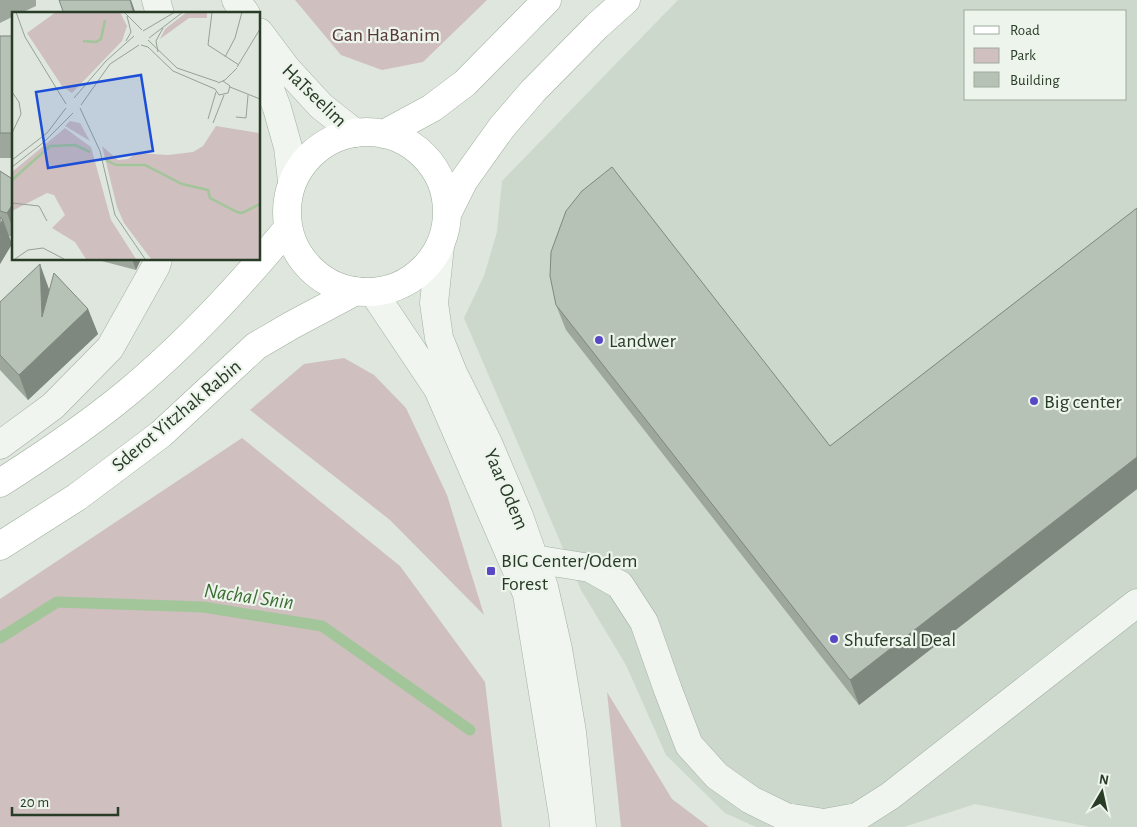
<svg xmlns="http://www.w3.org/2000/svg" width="1137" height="827" font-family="'Alegreya Sans',sans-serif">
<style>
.built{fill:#ccd8cb;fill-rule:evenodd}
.green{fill:#cfbfbf}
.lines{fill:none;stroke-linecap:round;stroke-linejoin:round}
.stream{stroke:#a2c59a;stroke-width:11}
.minor-casing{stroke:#a4b0a3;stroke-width:29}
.major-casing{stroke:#9fb19d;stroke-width:29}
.minor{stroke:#f0f5ef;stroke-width:28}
.major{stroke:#fff;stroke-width:28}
.wall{fill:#9da79c}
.shaded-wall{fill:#7f887f}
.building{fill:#b6c2b5;stroke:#7f887f}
.poi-dot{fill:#5948c5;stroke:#edf4ec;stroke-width:2}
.labels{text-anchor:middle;stroke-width:4.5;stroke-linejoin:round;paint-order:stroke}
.park-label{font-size:20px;fill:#573936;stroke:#edf4ec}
.street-label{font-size:20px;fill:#293c27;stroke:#edf4ec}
.poi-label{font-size:20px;fill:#293c27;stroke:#edf4ec;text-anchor:start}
.water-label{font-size:21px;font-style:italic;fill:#3d6d34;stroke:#edf4ec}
.inset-river{fill:none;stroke:#a2c59a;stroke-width:2.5}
.inset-road{fill:none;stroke:#96a294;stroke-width:1}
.view{fill:#1d4ed8;fill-opacity:0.15;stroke:#1d4ed8;stroke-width:2.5}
.inset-edge{fill:none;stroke:#293c27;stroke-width:2.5}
</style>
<rect width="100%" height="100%" fill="#dee6dd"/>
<path class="built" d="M678,0H1137V827H1090L975,804L904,827H756L725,813L666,755L626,665L581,590L464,318L484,276L497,232L502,181ZM966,11H1126V99H966Z"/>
<path class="green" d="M295,0H487L423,62L382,70L341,55Z
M344,358L374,375L406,408L447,495L484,615L390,520L250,410L304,364Z
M242,438L400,566L485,682L502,827H0V599Z
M607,692L672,799L709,827H621Z"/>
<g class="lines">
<path class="stream" d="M0,638L57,602L203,607L322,626L470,730"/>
<g class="minor-casing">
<path id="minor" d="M156,0L160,14
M236,0L246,14
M259,32L286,68L321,106L355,133
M259,60L277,108L288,147L292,181
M440,246L434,303L439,338L453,373L488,443L519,516L544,587L558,649L572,732L582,827
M373,292L438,389L527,594L563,816L564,827
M0,445L53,406L110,348L156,266L158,259
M534,559L590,568L620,585L644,622L668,690L689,745L717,776L751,800L786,817L824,823L857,817L890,796L1137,603"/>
</g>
<g class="major-casing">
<path id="major" d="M287 212a80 80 0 1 1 160 0a80 80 0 1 1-160 0Z
M384,134L432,108L465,83L547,0
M448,212L464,180L502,127L533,91L597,26L626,0
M0,483C44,455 87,426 127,393C186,344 239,287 288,228
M0,546L77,497L161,434L256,346L292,325L356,291"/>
</g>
<use href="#minor" class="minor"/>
<use href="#major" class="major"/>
</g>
<path class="wall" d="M0,0H36V6L19,14H14V16L0,23Z
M0,36H14V158H0Z
M0,171L14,180V237L9,236L12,244L0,264Z
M1137,208V489L859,705L566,330L556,305L830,446Z
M94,259H141L136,270Z
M49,289V291L88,309L98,334L28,400L0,370V302Z"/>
<path class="shaded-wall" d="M130,0H131L136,14H134Z
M14,202V232L7,213Z
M3,220L12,244L0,264V224Z
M132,259H141L136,270Z
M40,264L49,289L51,342L42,317Z
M88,309L98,334L28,400L19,375Z
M1137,457V489L859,705L850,680Z"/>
<path class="building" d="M59,0H130L134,14H64Z
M0,36H14V133H0Z
M612,167L830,446L1137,208V457L850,680L556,305L550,276L551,252L566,211L582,191Z
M0,171L14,180V202L7,213L0,211Z
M0,217L3,220L0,224Z
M40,264L42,317L54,273L88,309L19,375L0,355V302Z"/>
<g class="poi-dot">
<circle cx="599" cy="340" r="5"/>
<circle cx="1034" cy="401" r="5"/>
<rect x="486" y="566" width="10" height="10" rx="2.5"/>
<circle cx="834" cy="639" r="5"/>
</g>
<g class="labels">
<g class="park-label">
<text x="386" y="41">Gan HaBanim</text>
</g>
<g class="street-label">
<text transform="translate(315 95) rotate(44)" y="7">HaTseelim</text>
<text transform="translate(176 415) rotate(-40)" y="7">Sderot Yitzhak Rabin</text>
<text transform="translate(507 489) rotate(67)" y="7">Yaar Odem</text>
</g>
<g class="poi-label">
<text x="609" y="347">Landwer</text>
<text x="1044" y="408">Big center</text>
<text x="501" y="567">BIG Center/Odem<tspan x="501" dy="23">Forest</tspan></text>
<text x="844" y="646">Shufersal Deal</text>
</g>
<g class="water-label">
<text transform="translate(249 596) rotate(8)" y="7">Nachal Snin</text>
</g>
</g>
<g transform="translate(12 12)">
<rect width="248" height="248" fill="#dee6dd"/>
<path d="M44,0H108L115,14L110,29L60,81L50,74L15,21ZM175,0H195V6H177L148,27L153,17ZM58,109L68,111L78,129L53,114ZM204,114L247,121V247H139L112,211L105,195L90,134L106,148L116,147L125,141L156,143L181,140L191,134ZM53,116L79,135L99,208L124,247H74L63,230L40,216L53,203L42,183L35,181L0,199V160Z" fill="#cfbfbf"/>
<path class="inset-river" d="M71,29L84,30L89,27L93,8M94,148L104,153H133L170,172L196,178L198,186L225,200L230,201L248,192M0,168L38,134L63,133L78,140"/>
<path class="inset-road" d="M4,0L13,25L54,92M112,0L130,18M200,0L196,33L227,53M131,19L163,0M137,26L171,0M136,28L165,56L206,70M114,29L119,20L115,4M129,33L136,35L161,59L203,77M146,40L144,29L151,16M213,45L223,26L230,0M225,55L248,17M206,71L213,68L225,56M218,75L248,87M203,77L207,83L216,81L218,74L211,69M0,80L7,90L9,102L0,121M62,86L94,49L122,24M69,93L98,52L127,33M68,96L88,139L103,203L133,247M224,105L234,106L236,83M196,107L204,80M201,111L212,83M0,148L35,121L54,96M0,155L32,130L61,101M0,191L27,194L35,209M3,247L16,238L31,236L52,247"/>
<path class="view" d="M129,63L141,139L36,156L24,80Z"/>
<rect width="248" height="248" class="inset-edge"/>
</g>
<rect x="964" y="10" width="162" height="90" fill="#edf4ec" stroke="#9faa9d"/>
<rect x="974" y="26" width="25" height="8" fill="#ffffff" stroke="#9faa9d"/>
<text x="1010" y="35" font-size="15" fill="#293c27">Road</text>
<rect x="974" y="48" width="25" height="15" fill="#cfbfbf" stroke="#9faa9d"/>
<text x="1010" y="60" font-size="15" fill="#293c27">Park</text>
<rect x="974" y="72" width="25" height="15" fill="#b6c2b5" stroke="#9faa9d"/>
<text x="1010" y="85" font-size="15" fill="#293c27">Building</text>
<g transform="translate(1102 792) rotate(9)" stroke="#edf4ec" stroke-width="4" paint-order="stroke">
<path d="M0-4L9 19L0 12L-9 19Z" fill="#293c27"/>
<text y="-8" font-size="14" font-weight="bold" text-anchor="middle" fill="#293c27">N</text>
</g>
<path d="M12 807v8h106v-8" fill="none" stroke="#293c27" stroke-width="2.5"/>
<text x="20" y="807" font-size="15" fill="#293c27" stroke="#edf4ec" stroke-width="4" paint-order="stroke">20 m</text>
</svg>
